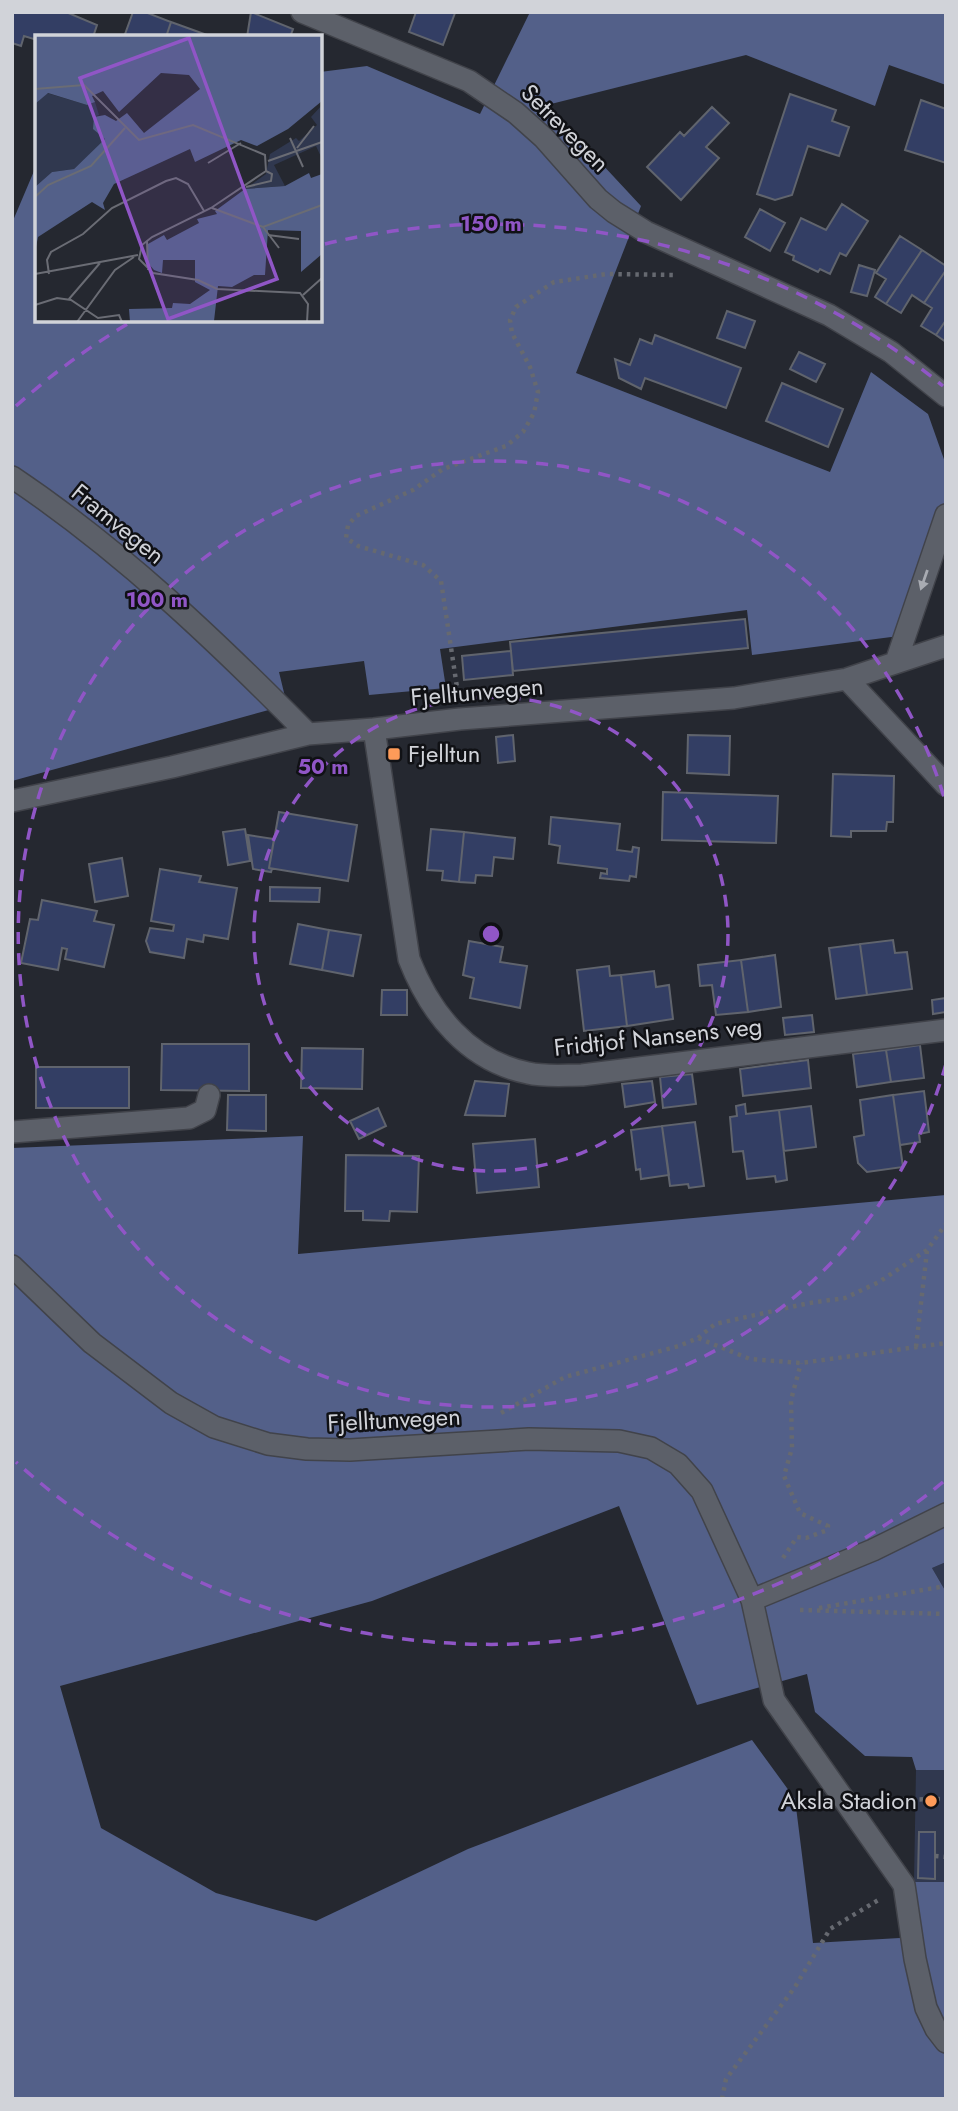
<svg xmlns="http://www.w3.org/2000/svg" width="958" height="2111" font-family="Jost,sans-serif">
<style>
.green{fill:#30384f}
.forest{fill:#536089}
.building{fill:#333e64;stroke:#60646d;stroke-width:2}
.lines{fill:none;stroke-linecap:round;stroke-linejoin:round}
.minor-casing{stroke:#41434a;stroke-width:24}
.path{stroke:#666970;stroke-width:4.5;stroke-dasharray:3.5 5;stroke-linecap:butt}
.minor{stroke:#5c6069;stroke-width:21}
.oneway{fill:#a8abb2}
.ring{fill:none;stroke:#9056c6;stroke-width:3.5;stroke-dasharray:12 9}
.poi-dot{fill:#fe9b59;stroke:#101115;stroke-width:2.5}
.labels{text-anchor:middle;stroke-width:5;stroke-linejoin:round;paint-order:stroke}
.street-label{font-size:24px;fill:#d1d3d9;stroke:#101115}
.poi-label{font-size:24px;fill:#d1d3d9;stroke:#101115;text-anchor:start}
.inset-road{fill:none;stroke:#6a6c74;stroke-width:2}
.view{fill:#9056c6;fill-opacity:0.15;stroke:#9056c6;stroke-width:3.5}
.inset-edge{fill:none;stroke:#d1d3d9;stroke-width:3.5}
.centre{fill:#9056c6;stroke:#101115;stroke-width:3.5}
.ring-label{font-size:21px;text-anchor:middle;font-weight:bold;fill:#9056c6;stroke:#101115;stroke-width:5;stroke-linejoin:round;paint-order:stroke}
</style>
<rect width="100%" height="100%" fill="#252830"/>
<path class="green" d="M946,1562V1592L932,1568Z
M916,1770H946V1882H914Z"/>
<path class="forest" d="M530,12H946V85L889,65L875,106L746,55L547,105L641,206L576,373L830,472L871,372L928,414L946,465V502L899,636L752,655L747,610L440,649L446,688L369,695L364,661L279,672L287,705L12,781V223L37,164V320H320V72L367,66L480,114Z
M303,1136L298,1254L946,1195V1562L932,1568L946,1592V1770H916L912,1757L865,1756L815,1712L807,1674L697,1705L619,1506L372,1601L60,1686L101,1828L216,1893L316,1921L468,1849L752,1740L795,1799L813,1943L917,1937L914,1882H946V2099H12V1148Z"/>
<path class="building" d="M12,12H66L97,25L93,37H37V40L24,36L21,46L12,43Z
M133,12H145L171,22L166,37H124Z
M251,12L293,29L290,37H247Z
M416,12L455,13L443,45L409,32Z
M171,22L207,35V37H166Z
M790,94L836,110L832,121L849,127L839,156L808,146L792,195L775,200L757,194Z
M921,100L946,109V163L905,150Z
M712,107L729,123L706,147L719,158L681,200L647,167L680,132L684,136Z
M842,204L868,221L846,256L840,253L830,274L820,269L818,272L793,260L794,256L785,252L801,218L826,230Z
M760,209L785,223L770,251L745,237Z
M900,236L922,250L886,304L875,297L886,279L876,273Z
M922,250L946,266V270L924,303L912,295L901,313L886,304Z
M859,265L875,270L867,296L851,292Z
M946,270V320L936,335L921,326L932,308L924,303Z
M727,311L755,321L745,348L717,338Z
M946,320V342L936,335Z
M655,335L741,368L726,408L645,378L641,389L619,378L615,359L630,365L640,339L652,344Z
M799,352L825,364L816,382L790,369Z
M782,383L843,409L828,447L766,421Z
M745,619L748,648L513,671L510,642Z
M511,651L513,675L464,680L462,656Z
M513,735L515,761L498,763L496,737Z
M688,735L730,736L729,775L687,773Z
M833,774L894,776L893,822H887L886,831H851V837L831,836Z
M663,792L778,796L776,843L662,840Z
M279,812L357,825L348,881L269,868Z
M551,817L620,824L617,850L632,852L633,847L639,848L636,877L630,876L629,881L600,878L601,873L607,874V869L558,863L560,846L549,844Z
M245,829L250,861L228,865L223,832Z
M431,829L464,832L459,882L442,880L443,871L427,870Z
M464,832L515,838L513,859L494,857L492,876L476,875L475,883L459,882Z
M248,835L274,839L269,868L272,869L271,872L253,869Z
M122,858L128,896L95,902L89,864Z
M160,869L201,876L199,882L237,888L228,939L204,935L203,942L187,939L184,958L150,952L146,941L150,928L173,931L174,925L151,921Z
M270,887L320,888L319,902L270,901Z
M42,900L97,911L94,921L114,925L104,967L65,959L67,949L62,948L58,970L21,963L30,919L38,920Z
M298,924L329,930L322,970L290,964Z
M329,930L361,935L353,976L322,970Z
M893,940L895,953L907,952L912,989L867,995L860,944Z
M469,941L503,947L500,962L527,966L520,1008L470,998L474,978L463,975Z
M860,944L867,995L836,999L829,948Z
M775,955L781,1007L748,1012L741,960Z
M741,960L748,1012L716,1015L712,985L700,986L698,965Z
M609,966L610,976L621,975L627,1026L584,1031L577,970Z
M654,971L656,987L669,985L673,1019L627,1026L621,975Z
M382,990H407V1015H381Z
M946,998V1012L933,1014L932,1000Z
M812,1015L814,1032L785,1035L783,1018Z
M162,1044H249V1091L161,1090Z
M920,1045L924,1078L891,1082L886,1050Z
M302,1048L363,1049L362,1089L301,1088Z
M886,1050L891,1082L857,1087L853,1054Z
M808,1060L811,1088L743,1096L740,1069Z
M36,1067H129V1108H36Z
M692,1074L696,1104L663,1108L660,1077Z
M475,1081L509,1084L505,1116L465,1115Z
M652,1081L655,1102L625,1107L622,1084Z
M924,1091L929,1132L919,1134L920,1142L900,1145L893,1095Z
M228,1095H266V1131L227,1130Z
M893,1095L903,1167L867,1172L858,1163L854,1137L864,1135L860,1100Z
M745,1104L746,1114L779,1110L787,1180L776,1182L775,1176L747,1179L743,1151L733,1152L730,1117L737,1116L736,1106Z
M811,1106L816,1147L784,1151L779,1110Z
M378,1108L386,1126L359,1139L350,1121Z
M695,1122L704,1186L689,1188L688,1184L670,1186L662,1126Z
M662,1126L669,1175L641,1179L640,1169L636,1170L631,1130Z
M535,1139L539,1187L477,1193L473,1144Z
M346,1155L419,1156L417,1212L390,1211L389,1221L363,1220V1211H345Z
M919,1832H935V1879L918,1878Z"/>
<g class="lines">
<g class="minor-casing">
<path id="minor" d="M302,12L469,81L516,113L544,138L598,199L614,212L646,232L829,315L891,352L946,396
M12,477C121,550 216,641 308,734
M896,662L946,515
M847,679L946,785
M374,729L409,959C430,1013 468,1061 528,1073C545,1077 564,1075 582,1075L946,1030
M12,801L172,767L308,734L374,729L460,719L734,698L847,679L946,646
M12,1132L189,1118L205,1110L209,1095
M12,1266L92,1343L171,1403L214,1427L268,1444L307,1449L350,1450L529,1439L619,1441L651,1448L678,1464L702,1491L752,1600L774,1700L904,1885L915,1959L926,2008L936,2029L946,2042
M752,1600L873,1550L946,1514"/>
</g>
<path class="path" d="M458,694L441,581L423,565L358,546L346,538L348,525L356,516L413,490L443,469L506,446L523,432L534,413L538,392L530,367L512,333L510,320L516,307L554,282L607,274L675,275
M698,1338L715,1324L809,1303L845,1298L879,1282L927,1250L946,1224
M916,1347L927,1251
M501,1413L565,1377L679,1346L698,1338L750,1359L801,1363L946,1343
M783,1558L797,1537L806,1538L825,1531L828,1526L800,1513L784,1476L792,1448L791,1400L801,1363
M819,1608L946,1586
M800,1610L946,1614
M877,1800L946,1799
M935,1856L946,1857
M722,2099L726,2079L795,1987L830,1929L880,1899"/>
<use href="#minor" class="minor"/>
</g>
<defs><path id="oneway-solid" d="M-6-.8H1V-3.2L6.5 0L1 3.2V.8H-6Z" transform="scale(1.75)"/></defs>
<use class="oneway" href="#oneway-solid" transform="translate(924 580) rotate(109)"/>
<g class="ring">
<circle cx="491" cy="934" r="237"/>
<path d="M946 1064A473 473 0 1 1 946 804"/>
<path d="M943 1482A710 710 0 0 1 16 1462M16 406A710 710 0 0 1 131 322M325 244A710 710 0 0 1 943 386"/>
</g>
<g class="poi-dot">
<rect x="387" y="747" width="14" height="14" rx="3.5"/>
<circle cx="931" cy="1801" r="7"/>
</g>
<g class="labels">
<g class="street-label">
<text transform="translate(565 128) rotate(45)" y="8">Setrevegen</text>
<text transform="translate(118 524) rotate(39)" y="8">Framvegen</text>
<text transform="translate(477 692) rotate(-5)" y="8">Fjelltunvegen</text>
<text transform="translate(658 1037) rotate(-6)" y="8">Fridtjof Nansens veg</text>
<text transform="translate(394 1420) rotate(-3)" y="8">Fjelltunvegen</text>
</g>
<g class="poi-label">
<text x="408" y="762">Fjelltun</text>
<text x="917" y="1809" text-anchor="end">Aksla Stadion</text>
</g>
</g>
<g transform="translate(35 35)">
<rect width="287" height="287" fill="#252830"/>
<path d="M12,58L52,70L60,67L64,80L59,82L71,104L39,134L17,137L0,152V69ZM287,70V124L281,111L239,130L250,151L210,154L231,139L235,119L261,103L264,106L282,90L276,82Z" fill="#30384f"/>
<path d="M0,0H287V66L253,94L222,111L206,105L160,127L155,114L79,149L68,168L70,175L57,167L3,202L0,217V152L17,137L39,134L70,104L58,94L59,82L70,80L81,86L92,78L109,98L165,54L154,40L126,38L84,77L68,56L57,61L60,67L52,70L13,58L0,69ZM274,138L276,143L287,139V219L266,237V196L233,195L230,240H219L197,252L183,251L179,286L95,287L94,274L137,273L138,268L155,269L175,255L160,247V225H128L127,238L119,235L113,228V209L129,200L132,205L164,188L162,184L182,179L180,176L210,154L250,151Z" fill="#536089"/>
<path class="inset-road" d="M0,54L49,50L104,105L158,90L230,120L231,136L176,173L117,202L107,210L104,224L118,238L163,245L182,254L265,258L273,269L272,287M255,103L268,132M262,113L279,91M233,126L287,107M173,128L206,108M211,152L236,146L237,139L231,136M0,162L13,150L56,131L90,93M177,173L228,192L287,170M228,192L244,213M233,200L264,204M112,206L113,235M0,239L103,220M14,239L12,225L16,217L48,199L77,173L131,146L141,143L153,149L169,176M268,260L287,243M34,264L65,228M0,270L22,263L36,265L63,283L84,280L87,287M42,287L80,235L99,222"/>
<path class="view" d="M154,3L242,244L133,284L45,43Z"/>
<rect width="287" height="287" class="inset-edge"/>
</g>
<circle cx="491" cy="934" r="10" class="centre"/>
<g class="ring-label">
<text x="491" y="231">150 m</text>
<text x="157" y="607">100 m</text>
<text x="323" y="774">50 m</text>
</g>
<rect width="958" height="2111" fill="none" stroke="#d1d3d9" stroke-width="28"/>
</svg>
